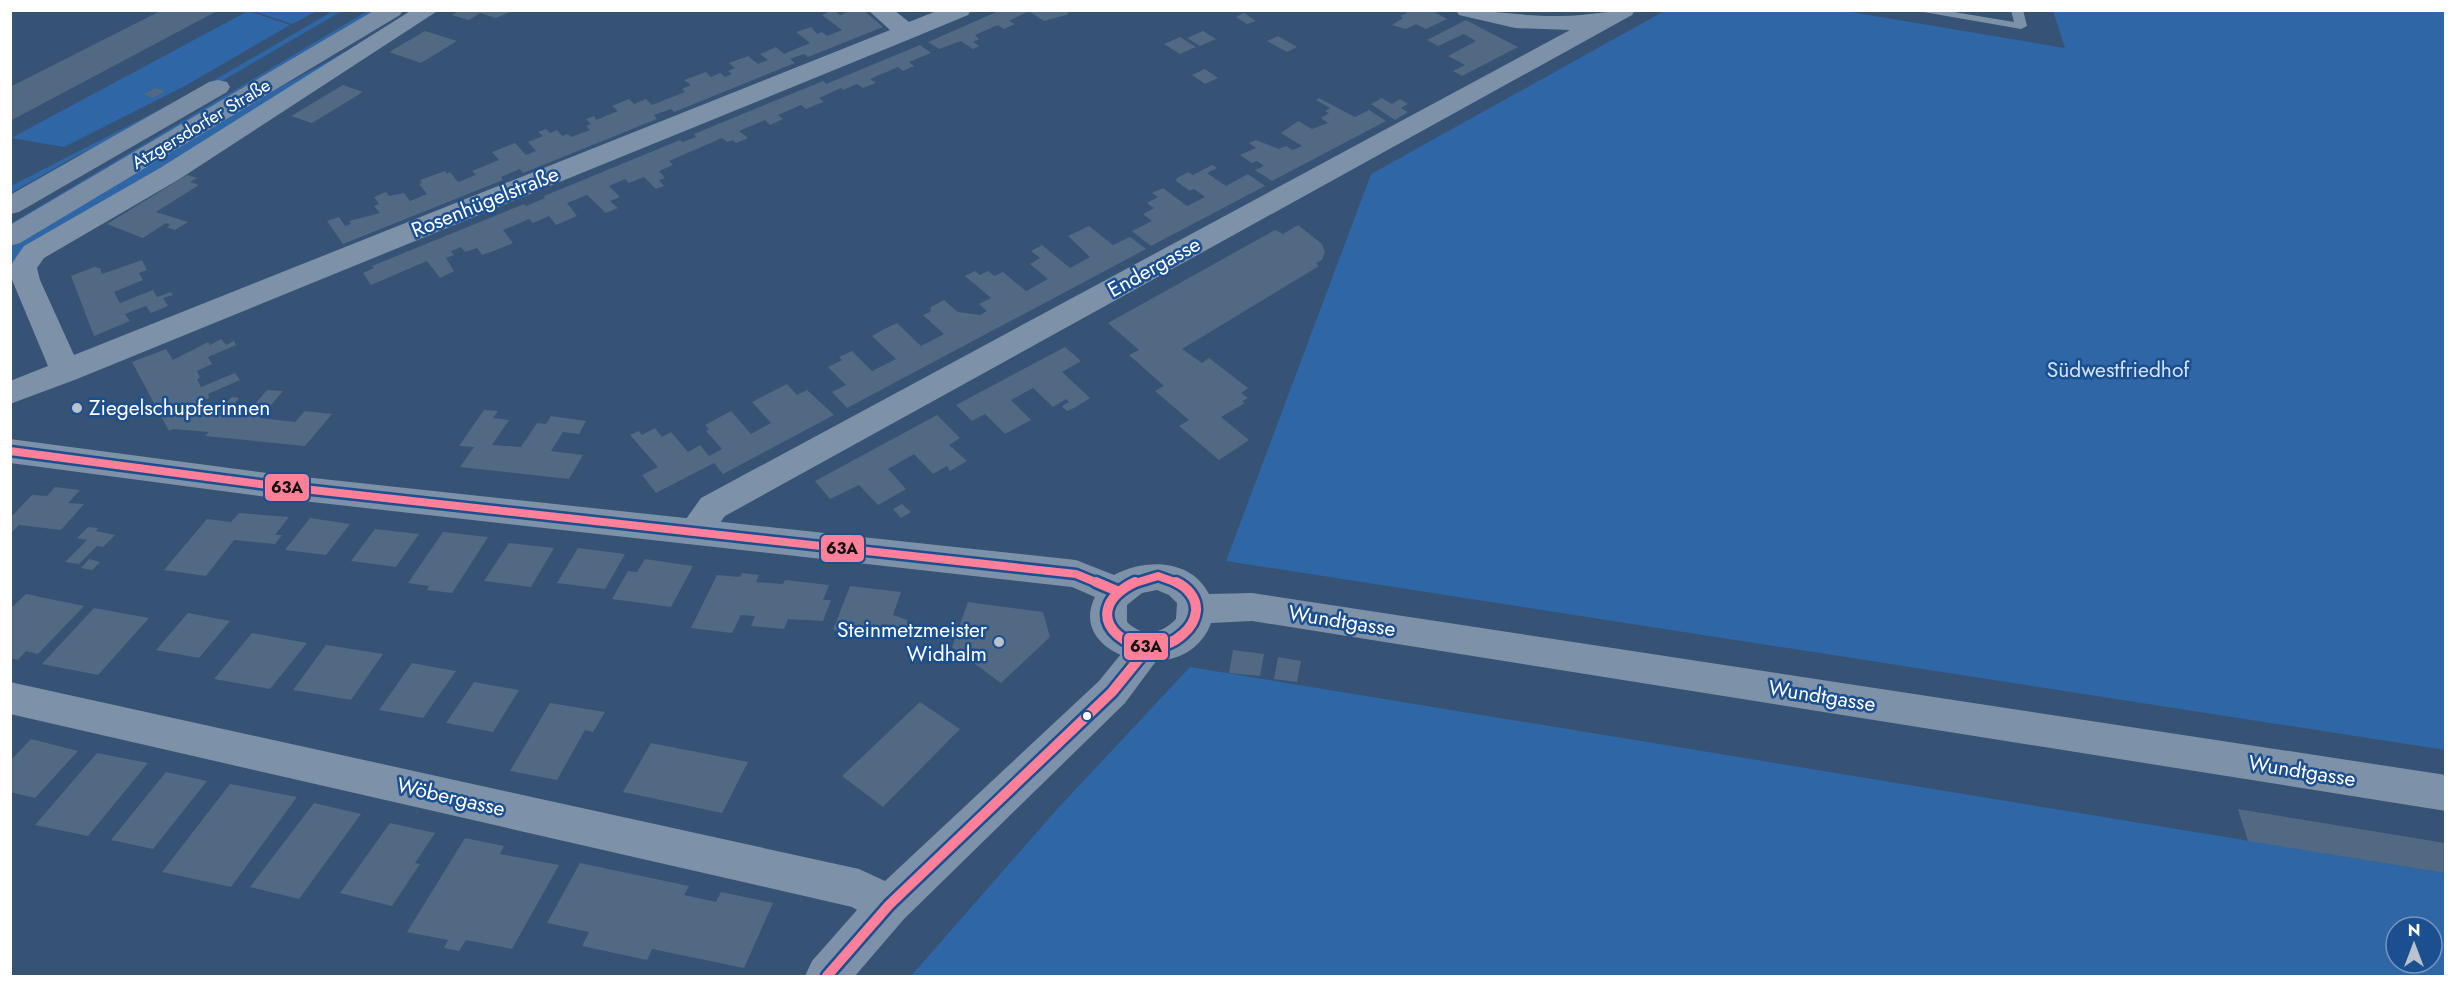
<svg xmlns="http://www.w3.org/2000/svg" width="2456" height="987" font-family="Jost,sans-serif">
<style>
.green{fill:#2f66a5;fill-rule:evenodd}
.building{fill:#526984}
.lines{fill:none;stroke-linecap:round;stroke-linejoin:round}
.service{fill:#7d92a8;fill-rule:evenodd}
.minor{fill:#7d92a8;fill-rule:evenodd}
.tertiary{fill:#7d92a8;fill-rule:evenodd}
.secondary{fill:#798da4;fill-rule:evenodd}
.bus-1-far1-casing{stroke:#1b4f8f;stroke-width:13}
.bus-1-casing{stroke:#1b4f8f;stroke-width:15}
.bus-1-far1{stroke:#ff8098;stroke-width:8}
.bus-1{stroke:#ff8098;stroke-width:10}
.poi-dot{fill:#b9c2ce;stroke:#1b4f8f;stroke-width:2}
.bus-dot{fill:#fff;stroke:#1b4f8f;stroke-width:2}
.labels{text-anchor:middle;stroke-width:5;stroke-linejoin:round;paint-order:stroke}
.far-street-label{font-size:18px;fill:#fff;stroke:#1b4f8f}
.street-label{font-size:21px;fill:#fff;stroke:#1b4f8f}
.park-label{font-size:21px;fill:#cfe3fa;stroke:#1b4f8f}
.poi-label{font-size:21px;fill:#fff;stroke:#1b4f8f;text-anchor:start}
.line-badge{stroke:#1b4f8f;stroke-width:2}
.pale-badge-label{font-size:16px;text-anchor:middle;font-weight:bold;fill:#111}
</style>
<rect width="100%" height="100%" fill="#365274"/>
<path class="green" d="M1666,10L1845,11L2065,48L2053,11H2445V750L1226,561L1371,174Z
M248,11L290,25L185,86L64,147L11,138Z
M253,11H317L292,24Z
M333,11H342L198,95L73,158L11,193V186L192,93Z
M367,11H380L11,228L10,224Z
M372,37L310,79L39,240L11,266V246L261,98Z
M1190,667L2445,873V976H911L1059,807ZM2396,927H2432V963H2396Z"/>
<path class="building" d="M162,10H219L10,121V87Z
M460,10H515L496,18L480,13L469,20L452,15Z
M833,10L840,15L852,10H863L883,27L808,57L804,54L790,59L795,63L674,112L671,109L654,115L657,119L523,173L520,169L501,177L503,180L343,244L327,221L339,217L345,226L351,224L349,221L380,213L374,206L379,204L374,197L386,192L389,196L404,193L410,201L427,194L419,184L422,183L420,180L445,171L447,174L450,172L458,182L476,175L472,171L499,160L492,152L515,143L526,155L536,151L528,142L543,136L538,132L546,129L550,133L557,130L562,136L568,134L571,137L590,130L586,126L591,124L586,119L594,116L596,120L618,111L612,106L629,99L634,104L646,99L652,105L685,92L682,89L691,85L684,80L706,72L711,77L720,73L725,77L732,74L728,71L735,68L729,63L748,56L758,64L768,60L760,54L776,47L784,54L798,48L810,43L796,32L811,27L817,34L822,32L827,36L842,30L822,15Z
M1001,10H1064L1069,14L1044,21L1029,11L1009,21L1015,24L1004,29L998,25L975,35L979,39L973,42L979,46L973,49L961,41L939,49L928,42Z
M1402,10H1431L1447,19L1426,29L1416,24L1406,29L1392,25L1403,18L1400,16L1407,13Z
M1244,13L1256,21L1247,24L1236,17Z
M1466,20L1483,29L1518,47L1462,76L1453,71L1465,65L1448,56L1476,41L1464,34L1438,46L1427,40Z
M425,31L457,41L421,63L389,52Z
M1203,31L1216,39L1200,46L1187,38Z
M1278,36L1297,47L1287,52L1267,41Z
M1180,37L1196,47L1180,54L1164,44Z
M920,45L931,53L909,62L914,66L903,71L898,67L870,79L876,83L863,88L857,84L843,90L841,88L819,98L824,102L818,104L806,109L801,105L778,115L783,119L770,125L765,120L739,131L748,138L736,143L733,140L727,142L722,138L669,161L673,165L659,171L665,178L659,180L664,186L656,189L644,177L629,183L625,179L609,186L620,197L610,201L618,208L606,213L587,195L567,203L577,216L556,225L549,216L533,223L529,219L503,230L513,243L496,250L482,255L477,248L465,252L461,247L451,251L454,255L446,258L454,271L440,278L427,261L371,285L363,273L374,268L372,266L524,204L526,206L545,198L544,196L680,140L682,142L696,137L694,134L801,90L823,81L826,84Z
M1205,69L1218,78L1205,84L1192,75Z
M343,85L363,92L312,123L291,116Z
M156,88L165,91L153,98L144,94Z
M1319,98L1355,117L1369,110L1386,121L1272,181L1255,170L1264,166L1257,161L1252,163L1240,155L1256,148L1249,143L1256,140L1279,149L1286,146L1293,150L1302,146L1281,133L1298,121L1312,129L1328,123L1321,118L1329,113L1325,111L1330,108L1316,100Z
M1382,98L1392,104L1400,99L1408,104L1401,108L1408,112L1395,120L1371,104Z
M1212,165L1217,168L1207,173L1226,186L1248,174L1265,186L1151,246L1132,231L1152,221L1143,214L1154,208L1147,203L1158,197L1152,193L1163,188L1187,206L1205,197L1194,189L1190,191L1176,181L1177,178L1188,172L1193,175Z
M187,175L197,178L190,182L199,185L156,212L188,222L175,230L167,227L170,225L166,223L143,238L107,224Z
M1298,225L1322,244L1325,252L1322,260L1316,263L1319,266L1182,349L1202,363L1209,358L1248,388L1241,393L1248,398L1242,401L1245,403L1221,417L1249,440L1219,460L1179,426L1189,420L1155,391L1164,386L1129,355L1139,350L1108,323L1275,230L1283,234Z
M1089,226L1113,245L1130,237L1146,249L847,408L832,392L846,385L828,367L842,360L839,357L852,351L872,371L896,359L872,336L884,329L897,323L921,346L944,334L923,315L930,312L931,307L944,300L958,312L980,315L987,311L979,304L991,298L965,276L975,271L980,275L988,271L994,276L1003,272L1026,291L1048,279L1030,264L1040,258L1031,251L1042,245L1070,268L1090,257L1068,236Z
M142,260L147,270L139,273L143,280L114,292L120,303L153,290L157,297L171,292L173,295L163,298L168,306L151,313L146,306L125,314L130,321L94,336L71,276L94,267L100,268L102,274Z
M221,339L226,345L234,341L236,345L208,357L212,364L197,371L200,378L197,379L201,387L235,373L240,380L208,394L209,398L195,404L202,415L214,414L232,397L239,398L225,414L245,416L267,390L283,391L260,418L295,422L305,411L332,414L305,446L205,436L209,432L173,429L169,431L132,362L166,349L173,360L208,342L210,345Z
M1065,347L1081,361L1062,372L1090,398L1074,408L1067,411L1062,406L1069,402L1066,399L1053,407L1033,388L1011,400L1031,420L1005,434L985,414L972,421L956,405Z
M787,384L797,395L807,390L834,415L723,474L714,463L656,493L642,475L658,467L630,435L639,431L642,435L655,428L662,437L671,432L688,452L700,445L709,456L722,449L706,431L709,429L705,425L731,411L751,434L771,423L752,402Z
M484,410L498,411L493,418L509,420L492,445L521,447L537,423L546,424L551,416L586,421L579,434L563,432L551,451L583,455L569,479L460,467L474,447L459,446Z
M937,415L960,438L949,445L967,461L950,471L947,466L933,474L914,454L888,469L906,489L878,505L859,485L830,499L815,481Z
M55,487L80,490L68,503L84,504L61,530L19,525L10,534V518L32,495L47,496Z
M902,504L911,512L901,518L893,509Z
M239,513L289,517L275,535H282L275,544L234,540L206,576L164,570L207,519L231,522Z
M310,518L350,524L326,555L285,550Z
M88,527L98,528L96,531L115,535L103,547L97,546L79,564L65,562L87,540L77,538Z
M375,529L419,534L396,567L351,561Z
M443,532L488,537L452,593L427,590L429,586L408,583Z
M509,543L554,548L531,587L484,581Z
M578,548L625,554L605,589L557,583Z
M89,559L100,562L92,570L81,568Z
M645,559L693,566L671,607L612,599L628,571L637,572Z
M742,573L759,575L756,582L783,584L785,580L829,585L823,600H831L823,621L788,619L784,629L751,626L755,616L741,615L732,633L691,628L717,575L740,577Z
M850,586L901,592L893,615L907,620L908,629L893,637L833,630Z
M26,594L84,606L38,654L26,651L18,660L10,658V609Z
M968,602L1043,612L1050,637L1001,683L952,647Z
M94,608L149,618L98,675L42,664Z
M188,613L230,621L199,658L156,650Z
M252,633L307,643L270,689L214,679Z
M326,645L383,654L351,700L293,690Z
M1233,650L1264,654L1260,676L1229,673Z
M1278,657L1301,661L1297,682L1274,679Z
M412,663L456,671L423,718L379,710Z
M474,682L519,690L493,732L446,723Z
M920,702L960,729L883,807L842,776Z
M550,703L605,712L593,732L585,730L557,780L510,771Z
M31,739L78,751L35,798L10,792V761Z
M651,743L748,762L722,813L623,792Z
M97,753L148,763L88,836L35,825Z
M166,772L207,781L153,849L111,840Z
M230,784L297,797L231,887L162,872Z
M314,803L361,814L299,899L250,887Z
M2238,809L2445,843V873L2248,841Z
M390,823L435,833L415,863L420,864L392,906L340,893Z
M465,838L504,846L500,854L559,865L512,949L466,940L459,951L444,948L448,940L407,932Z
M580,863L689,886L684,895L716,902L721,892L773,903L744,968L652,949L647,960L582,946L589,932L547,923Z"/>
<g class="lines">
<path class="service" d="M1912,10H1942L2014,22L2011,10H2023L2027,26L2021,29Z"/>
<path class="minor" d="M412,10H439L178,180L44,258L37,268L40,280L74,355L890,30L868,10H894L909,22L939,10H971L968,15L915,37L77,379L10,404V381L48,366L10,275V266L24,246L160,168Z
M1456,10C1492,10 1527,17 1562,16C1588,16 1610,10 1635,10L1632,15L725,516C712,533 705,550 681,542L676,533L701,498L1570,30L1515,28L1459,15Z
M1147,634L1160,638L1165,649L1125,703L904,919L855,976H805L812,961L857,910L852,907L10,714V682L859,869L885,881L1099,681L1134,638Z"/>
<path class="tertiary" d="M10,439L267,473L1076,560L1114,575C1146,558 1191,559 1209,594L1252,593L2446,775V811L1252,621L1211,623C1186,692 1064,658 1095,597L1072,587L267,497L10,463ZM1157,590L1169,595L1177,603L1176,619C1162,634 1143,638 1127,622V605L1142,593Z"/>
<path class="secondary" d="M375,10H403L400,15L20,243L10,246V225Z
M218,80L227,82L230,87L227,92L19,212L10,214V195L209,82Z"/>
<g class="bus-1-far1-casing">
<path id="bus-1-far1" d="M10,451L267,485L1076,574L1100,584
M1132,584L1158,576L1180,584"/>
</g>
<g class="bus-1-casing">
<path id="bus-1" d="M1096,582L1117,591
M1135,582C1066,616 1142,672 1183,634C1190,628 1195,621 1196,611C1197,598 1187,587 1176,582
M827,976L889,905L1112,692L1147,649"/>
</g>
<use href="#bus-1-far1" class="bus-1-far1"/>
<use href="#bus-1" class="bus-1"/>
</g>
<g class="poi-dot">
<circle cx="77" cy="408" r="6"/>
<circle cx="999" cy="642" r="6"/>
</g>
<circle class="bus-dot" cx="1087" cy="716" r="5"/>
<g class="labels">
<g class="far-street-label">
<text transform="translate(201 124) rotate(-31)" y="6">Atzgersdorfer Straße</text>
</g>
<g class="street-label">
<text transform="translate(485 202) rotate(-22)" y="7">Rosenhügelstraße</text>
<text transform="translate(1154 267) rotate(-29)" y="7">Endergasse</text>
<text transform="translate(1342 621) rotate(9)" y="7">Wundtgasse</text>
<text transform="translate(1822 696) rotate(9)" y="7">Wundtgasse</text>
<text transform="translate(2302 771) rotate(9)" y="7">Wundtgasse</text>
<text transform="translate(451 797) rotate(13)" y="7">Wöbergasse</text>
</g>
<g class="park-label">
<text x="2118" y="377">Südwestfriedhof</text>
</g>
<g class="poi-label">
<text x="89" y="415">Ziegelschupferinnen</text>
<text x="987" y="637" text-anchor="end">Steinmetzmeister<tspan x="987" dy="24">Widhalm</tspan></text>
</g>
</g>
<g class="line-badge">
<rect x="264" y="473" width="46" height="29" rx="6" fill="#ff8098"/>
<rect x="820" y="534" width="45" height="29" rx="6" fill="#ff8098"/>
<rect x="1123" y="632" width="46" height="29" rx="6" fill="#ff8098"/>
</g>
<g class="pale-badge-label">
<text x="287" y="493">63A</text>
<text x="842" y="554">63A</text>
<text x="1146" y="652">63A</text>
</g>
<rect width="2456" height="987" fill="none" stroke="#ffffff" stroke-width="24"/>
<g transform="translate(2414 945)"><circle r="28" fill="#1b4f8f" stroke="#7695bc" stroke-width="1.5"/>
<path d="M0-4.5L10 22L0 15L-10 22Z" fill="#b9c2ce"/>
<text y="-9" font-size="16" font-weight="bold" text-anchor="middle" fill="#ffffff">N</text>
</g>
</svg>
